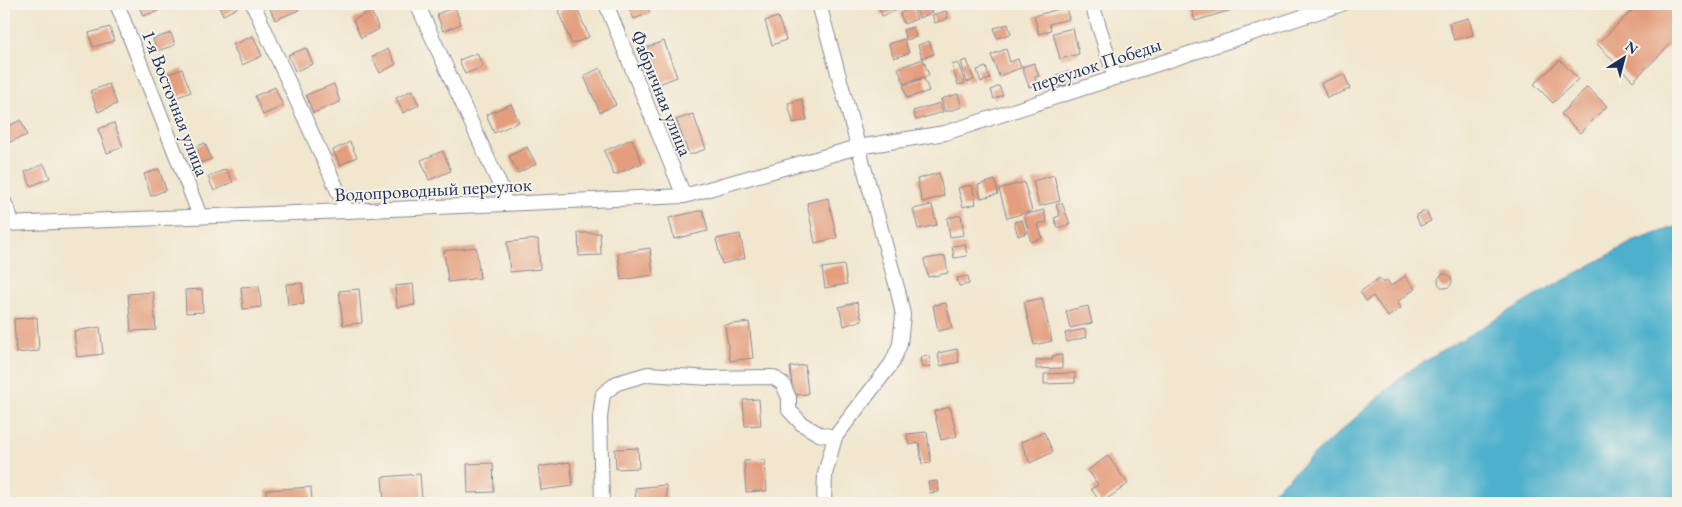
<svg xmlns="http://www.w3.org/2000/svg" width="1682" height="507" font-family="'EB Garamond',serif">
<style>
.water{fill:#4db0cc;stroke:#347095}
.building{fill:#e49e7e}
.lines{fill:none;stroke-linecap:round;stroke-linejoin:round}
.minor-casing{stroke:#868a96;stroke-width:16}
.minor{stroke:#fff;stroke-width:14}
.labels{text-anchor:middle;stroke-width:4;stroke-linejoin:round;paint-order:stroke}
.street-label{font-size:19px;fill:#1b2f5e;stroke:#f7f3e8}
</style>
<rect width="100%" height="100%" fill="#f7f3e8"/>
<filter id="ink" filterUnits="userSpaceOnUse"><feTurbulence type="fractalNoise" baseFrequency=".02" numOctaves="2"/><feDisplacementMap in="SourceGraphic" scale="10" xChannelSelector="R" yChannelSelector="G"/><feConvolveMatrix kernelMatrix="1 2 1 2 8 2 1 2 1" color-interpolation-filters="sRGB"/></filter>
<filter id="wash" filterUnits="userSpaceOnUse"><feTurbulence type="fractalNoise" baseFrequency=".0096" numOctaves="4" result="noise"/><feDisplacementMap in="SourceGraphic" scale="20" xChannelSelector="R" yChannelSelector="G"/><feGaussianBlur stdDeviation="1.12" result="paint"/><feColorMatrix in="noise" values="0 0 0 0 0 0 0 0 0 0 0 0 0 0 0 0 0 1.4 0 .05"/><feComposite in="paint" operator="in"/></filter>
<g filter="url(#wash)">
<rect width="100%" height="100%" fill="#f1e6ce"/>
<path class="water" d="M1678,226V503H1260L1407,372L1518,306L1632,242Z"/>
<g id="blocks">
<path class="building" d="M138,4H155L158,11L143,16Z
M218,4H235L237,8L223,15Z
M268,4H296L299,10L275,20Z
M575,4L589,37L572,44L558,11Z
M628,4H646L650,13L634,19Z
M886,4H896L898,10L882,16L879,6Z
M922,4H929L932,13L919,18L915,6Z
M1190,4H1240L1241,7L1195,21Z
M1639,4H1678V37L1633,81L1597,44Z
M455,7L461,24L443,31L437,14Z
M1066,7L1069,19L1049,24L1051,30L1039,34L1034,16Z
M913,8L917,19L904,24L900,13Z
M371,11L379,29L361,38L353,20Z
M946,11L948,18L935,23L932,15Z
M778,17L786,40L772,45L765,21Z
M1469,18L1473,35L1454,40L1449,23Z
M1008,24L1011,34L997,38L994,28Z
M110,27L114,41L93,47L89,33Z
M913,27L916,37L906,40L903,30Z
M1073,28L1079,54L1060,59L1053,33Z
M171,33L175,45L157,51L153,39Z
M253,36L262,56L242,65L233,45Z
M904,39L909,53L894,58L889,44Z
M664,41L677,77L659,84L645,48Z
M929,41L934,54L922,58L918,45Z
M306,48L313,64L295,71L288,55Z
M388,49L396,64L380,73L372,57Z
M1006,49L1010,62L1018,59L1021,68L999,76L991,55Z
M477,53L483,67L465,74L459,60Z
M923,59L929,75L904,84L898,68Z
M967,60L974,80L967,82L961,62Z
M1560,60L1578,79L1553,103L1534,84Z
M958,63L965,83L958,85L952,65Z
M1034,63L1039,76L1035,77L1037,85L1029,87L1022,67Z
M986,67L990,79L981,82L977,70Z
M600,68L616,105L600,112L584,76Z
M182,69L191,92L175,98L166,75Z
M1070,71L1073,83L1059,87L1056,75Z
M1344,74L1350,89L1327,98L1321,83Z
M924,78L929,91L907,98L903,85Z
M109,84L117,104L98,112L90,91Z
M334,84L340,102L313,113L306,95Z
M999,86L1003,95L994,99L991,90Z
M275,87L283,106L263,115L255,96Z
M1587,87L1607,106L1580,133L1561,114Z
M412,90L419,105L403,113L396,98Z
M958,94L962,107L945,112L941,99Z
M802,99L807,120L793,123L788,103Z
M940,103L943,112L916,120L913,111Z
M511,104L519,122L494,133L486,115Z
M693,114L706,149L689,155L676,120Z
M21,120L27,135L10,142L4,128Z
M114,123L123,147L107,153L98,129Z
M632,139L642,163L614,175L604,151Z
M350,142L357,157L340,165L333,150Z
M205,143L211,159L195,165L189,150Z
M527,147L536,164L518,173L509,156Z
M443,151L451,171L429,180L421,160Z
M44,164L50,178L31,186L25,172Z
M159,169L166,190L151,196L144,174Z
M226,169L233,182L214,191L208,177Z
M939,173L944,196L922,202L917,179Z
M1054,175L1060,201L1039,206L1033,181Z
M995,180L998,194L981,198L978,185Z
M1024,182L1032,211L1007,218L999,189Z
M972,185L976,204L963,207L958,188Z
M828,198L837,238L815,243L807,203Z
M1062,203L1070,224L1058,228L1054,218L1060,216L1056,205Z
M932,205L937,225L918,229L913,209Z
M703,210L708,231L674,239L669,218Z
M1044,210L1047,222L1038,224L1042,238L1031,242L1024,215Z
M1426,211L1431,221L1420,226L1416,215Z
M961,215L964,235L950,237L947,218Z
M1022,220L1026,233L1018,236L1014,222Z
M578,233H600L601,255L579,256Z
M740,234L745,258L722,264L716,239Z
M538,239L540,269L510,272L507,242Z
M965,244L967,256L954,258L952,246Z
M476,247L480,278L448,282L444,251Z
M650,248L653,275L621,280L618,253Z
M945,256L948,273L928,277L924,259Z
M844,265L847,284L825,288L822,268Z
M1438 281a7 7 0 1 1 14 0a7 7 0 1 1-14 0Z
M968,276L969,284L959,286L957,278Z
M1405,276L1415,289L1397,302L1401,308L1388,317L1373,296L1366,301L1360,292L1379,278L1383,283L1387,280L1391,286Z
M302,283L304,304L288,305L286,284Z
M413,284L415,305L397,307L395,286Z
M259,286L261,307L243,309L241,287Z
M202,289L203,312L186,313L185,290Z
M359,289L362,323L343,325L339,291Z
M153,292L156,330L131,331L128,294Z
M1042,298L1052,341L1034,345L1024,302Z
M857,302L862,320L844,326L839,307Z
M946,303L952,328L938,331L933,305Z
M1088,306L1092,323L1070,328L1066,311Z
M37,317L39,351L16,353L14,319Z
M749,322L753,358L730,361L725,325Z
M100,327L103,354L77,357L74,331Z
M1085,329L1087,337L1067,342L1065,333Z
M957,349L959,362L940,366L938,353Z
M929,355L931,366L922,368L920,357Z
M1062,355V368L1036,369V360H1052V356Z
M805,365L808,394L793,395L790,367Z
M1075,373V383L1044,384V374Z
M759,399L761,425L745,426L743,400Z
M950,407L957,436L941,440L934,411Z
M927,432L931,463L922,464L919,443L909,445L907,434Z
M1044,432L1053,452L1030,463L1021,442Z
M638,448L639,468L616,469L615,449Z
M1108,456L1128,484L1101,503L1091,489L1098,485L1088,470Z
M765,460L767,491L746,492L744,461Z
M570,462L573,486L541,490L538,467Z
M493,463L494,492L468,493L467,464Z
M420,474L422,499L384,502L382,477Z
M937,481L939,492L930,493L928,482Z
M666,485L667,503H636L635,488Z
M311,487L312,503H267L266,490Z"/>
</g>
</g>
<g filter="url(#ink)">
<use href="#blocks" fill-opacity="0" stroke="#868a96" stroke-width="1"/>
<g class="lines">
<g class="minor-casing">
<path id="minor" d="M117,4L200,216
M253,4L347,211
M417,4L503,192L504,204
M606,4L684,196
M819,4L898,291L903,315L900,344L892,363L835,437L825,474L824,503
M1092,4L1115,78
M4,202L13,223
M4,224L347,211L684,196L858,147L945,133L1342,4
M602,503L600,418L603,394L617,383L648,374L710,378L773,377L783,384L789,398V410L802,424L819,434L835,437"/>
</g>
<use href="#minor" class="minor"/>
</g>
</g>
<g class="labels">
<g class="street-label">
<text transform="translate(1096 64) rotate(-18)" y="7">переулок Победы</text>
<text transform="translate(662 93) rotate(68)" y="7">Фабричная улица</text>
<text transform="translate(176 103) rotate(69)" y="7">1-я Восточная улица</text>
<text transform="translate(433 189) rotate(-3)" y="7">Водопроводный переулок</text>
</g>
</g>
<rect width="1682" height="507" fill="none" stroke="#f7f3e8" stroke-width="20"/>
<g transform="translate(1624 58) rotate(36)" stroke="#f7f3e8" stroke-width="4" paint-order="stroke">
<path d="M0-4L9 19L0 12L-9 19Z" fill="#1b2f5e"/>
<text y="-8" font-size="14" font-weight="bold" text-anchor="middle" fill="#1b2f5e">N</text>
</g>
</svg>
